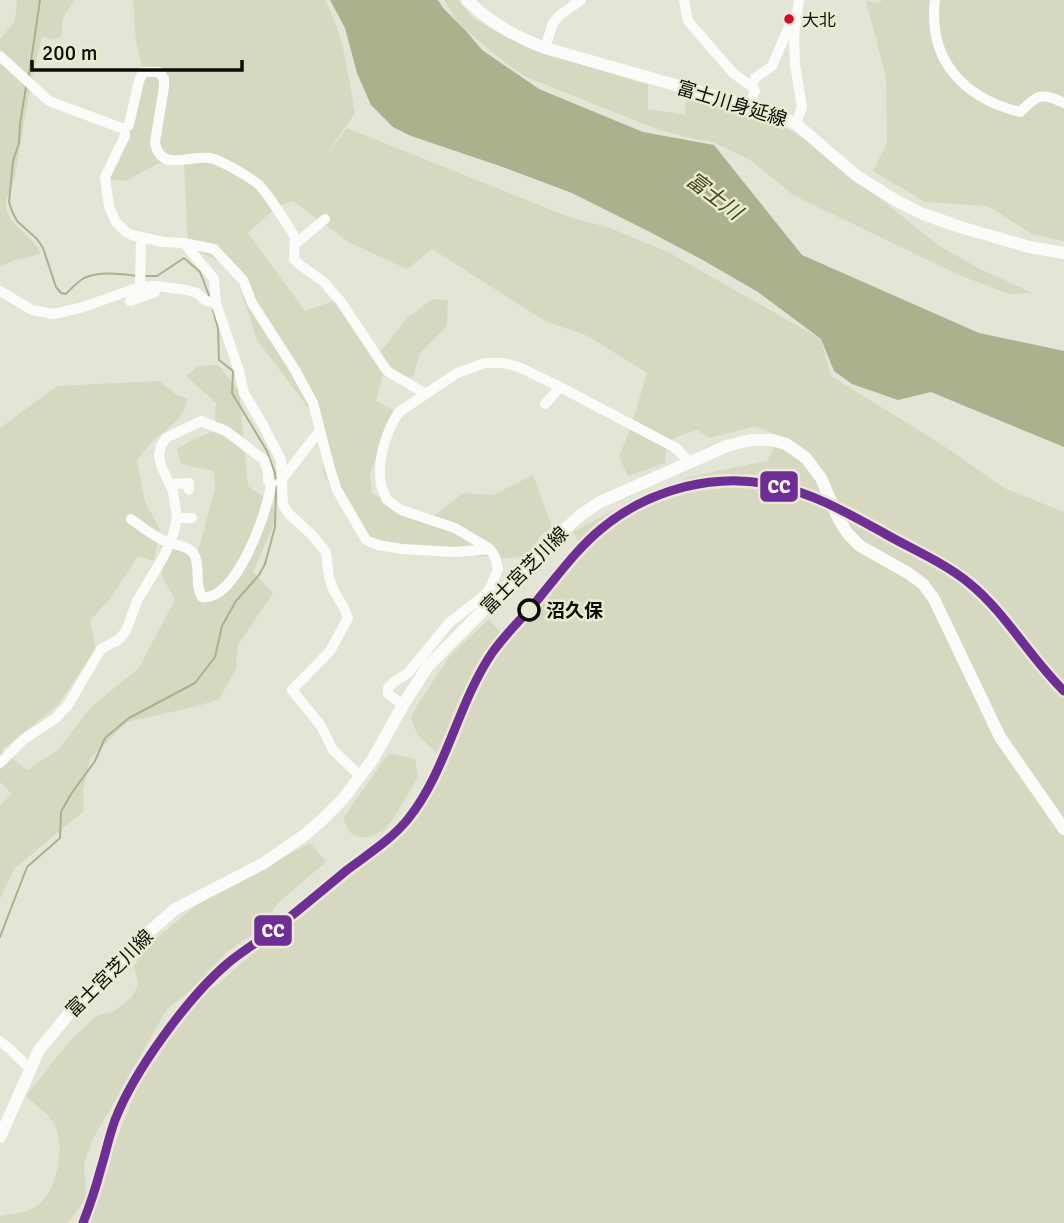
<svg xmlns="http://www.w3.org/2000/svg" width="1064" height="1223" font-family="Signika,'Noto Sans JP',sans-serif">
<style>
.green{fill:#d6d9c0}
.water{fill:#acb08d}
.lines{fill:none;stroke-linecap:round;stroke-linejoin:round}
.stream{stroke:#acb08d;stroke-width:2}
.minor{stroke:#fbfbf9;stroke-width:10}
.major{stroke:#fbfbf9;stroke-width:12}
.rail-1-casing{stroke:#e8ebd0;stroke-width:14}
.rail-1{stroke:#6f2d98;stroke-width:9}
.bus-dot{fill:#e4002b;stroke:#e8ebd0;stroke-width:2.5}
.stop-dot{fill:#e8ebd0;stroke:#0c0d05;stroke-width:3.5}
.labels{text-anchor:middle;stroke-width:5;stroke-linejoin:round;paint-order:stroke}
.bus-label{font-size:17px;fill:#0c0d05;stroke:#e8ebd0;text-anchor:start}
.street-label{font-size:19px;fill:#0c0d05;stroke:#e8ebd0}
.stop-label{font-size:19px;font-weight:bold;fill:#0c0d05;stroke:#e8ebd0;text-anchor:start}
.water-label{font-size:21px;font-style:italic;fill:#434712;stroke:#e8ebd0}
.line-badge{stroke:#e8ebd0;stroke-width:2.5}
.badge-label{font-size:19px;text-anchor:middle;font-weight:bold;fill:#fff}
</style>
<rect width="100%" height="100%" fill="#e3e5d6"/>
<path class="green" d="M17,0H74L62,20V36L54,40L42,37C30,82 23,129 15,176C13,185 5,197 6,207C7,224 34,237 41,254L15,260L0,266V39L15,21Z
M133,0H325C344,35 348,75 355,113L320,164L347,128L569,217L610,228L668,252L821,339L831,376L941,444L1004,488L1064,512V1223H89L110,1155L140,1082L196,996L216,986L279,930L344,882L392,843L416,815L445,761L417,734L411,718L416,707L449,657L489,619L508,641L585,553L573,532L614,510L689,477L767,461L780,437L755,426L710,438L697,430C674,438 667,436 665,463L628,476L619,457L631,426L647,373L588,336L545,321L432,249L407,269L350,243L293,201L276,207L248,233L305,311L339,299L377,356L408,317L433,299L448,300L447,326L420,353L413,377L382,376L376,401L393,410L370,475L372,493L409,516H434L463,493L493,495L533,475L552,527L542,534L525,557L502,558L364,545L324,474L321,436L317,419L257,340L234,269L188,246L184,165L159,163L126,181L110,179L130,130L143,72L136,40Z
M444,0H458L473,18L508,38L570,61L648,85V109L685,115L686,97L777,123L807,140L938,245L980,269L1033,293L1009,294L959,275L793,195L750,160L713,142L694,139L657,129L526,77L504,62L459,24Z
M882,0H1064V241L1032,234L988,206L925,202L873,171L887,143L886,77L866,1L879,3Z
M218,365L239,391L248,486L273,504L275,521L253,572L273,593L238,645L236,669L219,699L198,706L127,722L90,759L83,791L84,811L15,868L0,899V805L12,794L0,782V428L57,386L159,381L177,395L187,399C186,418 165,430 152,442C147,448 142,454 137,460L145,502L160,529L154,561L138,556L112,596L90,621L96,649L58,705L2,750L27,770L58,750L91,707L138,669L175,600L162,576L161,544L198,551L215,489L214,471L181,464L177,449L192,440L214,431L216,403L186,376L198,366Z
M389,753L415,759L418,777L392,821L383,831L369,837H359L349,832L343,818Z
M310,843L326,862L277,904L262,928L227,952L191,990L167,1009L93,1139L84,1163L86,1198L68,1223H0V1216C11,1214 27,1213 36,1207C57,1193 67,1144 53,1122C48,1114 34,1103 26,1096L68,1043L96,1016L113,1012L132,997L138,985L134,966L147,946L198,904Z"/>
<path class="water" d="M330,0H438L443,8L466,31L482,50L539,89L643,132L714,145L802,255L979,333L1064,351V447L931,392L898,400L852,384L834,371L821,339L758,292L701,259L648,231L572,193L497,165L411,136L393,127L371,105L357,73L345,28Z"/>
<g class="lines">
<path class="stream" d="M29,75L40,0
M26,87L20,124L19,143L13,161L9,202L12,211L17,221L37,239L43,248L56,287L61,293L66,294C71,289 77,282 84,278C101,271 120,274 137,276
M146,276H157L184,258L200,272L210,298
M213,310L218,328L219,360L233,371L232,393L267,451L275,473L276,479
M0,937L27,867L60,838L61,812L71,794L95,761L105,738L129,718L195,683L215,657L222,626L236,601L259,575L265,564L275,527L276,484"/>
<path class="minor" d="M684,0L688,21L733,73L752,87L755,91L749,106
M935,0C928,60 963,98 1020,112C1037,96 1040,91 1064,103
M545,48L553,23L560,15L581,0
M0,56L49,101L124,129L125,136L105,177L109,207L116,222L126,232L132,235L163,242L184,243L214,249L243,280L252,303L295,370L313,403L330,469L337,490L366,540L378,545L402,549L454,552L490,549
M752,87L755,78L772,66L793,17
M796,124L802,107L795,65L794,37L799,0
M124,129L129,125L139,81L143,72H159L164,79V87L155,142C160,175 194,152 214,159C225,163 254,179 261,187C273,201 282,217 292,232L295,238L294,259L300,265L324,282L341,302L387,371L426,394
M184,243L214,279L216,303L239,371L244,393L263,425L281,460L283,505L289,514L313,536L326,552L329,578L334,591L344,608L348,618L330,651L292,690L321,726L333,750L361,777
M294,245L325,219
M140,287L141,238
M0,291L32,310L53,314L80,308L140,287L157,286L186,290L197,293L206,301L216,303
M130,301L155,292L153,286
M545,404L560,387
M280,482L320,430
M170,484L189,483V490
M177,518H192
M403,705L388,694V688L394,682L408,673L449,623L486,594L492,584L498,569L495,557L490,549L455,528L401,510L387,500C385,495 382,489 381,484C377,461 386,431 399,412L457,373L485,363H503L519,367L560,387L676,448L689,462
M0,763L24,739L56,718L68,705L101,649L118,640L126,631L137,601L164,556L173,535L177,518L173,491L161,466L159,455L161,446L166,438L201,421L226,431L264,460L268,472V481L271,484C268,511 236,602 202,597C194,584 201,567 194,554C189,546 176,545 169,543C154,537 143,528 131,519
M0,1041L12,1051L30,1069"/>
<path class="major" d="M467,0C490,23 515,37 545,48L749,106L773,113L796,124L857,176L897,201L923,214L960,227L1029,247L1064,253
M0,1137L39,1050L68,1015L148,933L175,909L264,863L306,834L324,818L343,799L373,759L403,705L428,666L555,538L582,514L600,502L727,446L750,440H772L786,444L806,458L821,478L839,520L848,534L860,546L908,573L923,584L934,599L1000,737L1064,829"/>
<g class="rail-1-casing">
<path id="rail-1" d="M83,1223C90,1205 96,1187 101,1168C106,1152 109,1136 115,1120C134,1071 188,997 228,963C243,951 259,941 275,929C299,910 323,890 347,870C368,854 391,840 408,819C447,770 457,705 492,653C506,633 524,617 539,598C559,574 577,549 601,529C649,489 717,471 777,486C815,494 849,514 882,532C911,549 943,562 969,583C1006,613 1030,658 1064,691"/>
</g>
<use href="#rail-1" class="rail-1"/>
</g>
<circle class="bus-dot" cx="789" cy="19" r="6"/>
<circle class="stop-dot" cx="529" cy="610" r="10"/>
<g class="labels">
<g class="bus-label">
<text x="802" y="26">大北</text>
</g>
<g class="street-label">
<text transform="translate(732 103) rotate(17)" y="7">富士川身延線</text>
<text transform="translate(524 570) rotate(-45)" y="7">富士宮芝川線</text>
<text transform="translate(109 973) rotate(-45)" y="7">富士宮芝川線</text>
</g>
<g class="stop-label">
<text x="546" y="617">沼久保</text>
</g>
<g class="water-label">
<text transform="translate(714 196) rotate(37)" y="7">富士川</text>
</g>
</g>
<g class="line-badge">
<rect x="759" y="470" width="40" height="33" rx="7" fill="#6f2d98"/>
<rect x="253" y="914" width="40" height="33" rx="7" fill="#6f2d98"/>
</g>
<g class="badge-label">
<text x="779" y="493">CC</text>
<text x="273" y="937">CC</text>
</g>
<path d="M32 60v10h210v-10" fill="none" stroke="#0c0d05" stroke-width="3.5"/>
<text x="42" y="60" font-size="21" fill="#0c0d05" stroke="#e8ebd0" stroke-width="5" paint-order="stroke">200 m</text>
</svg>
